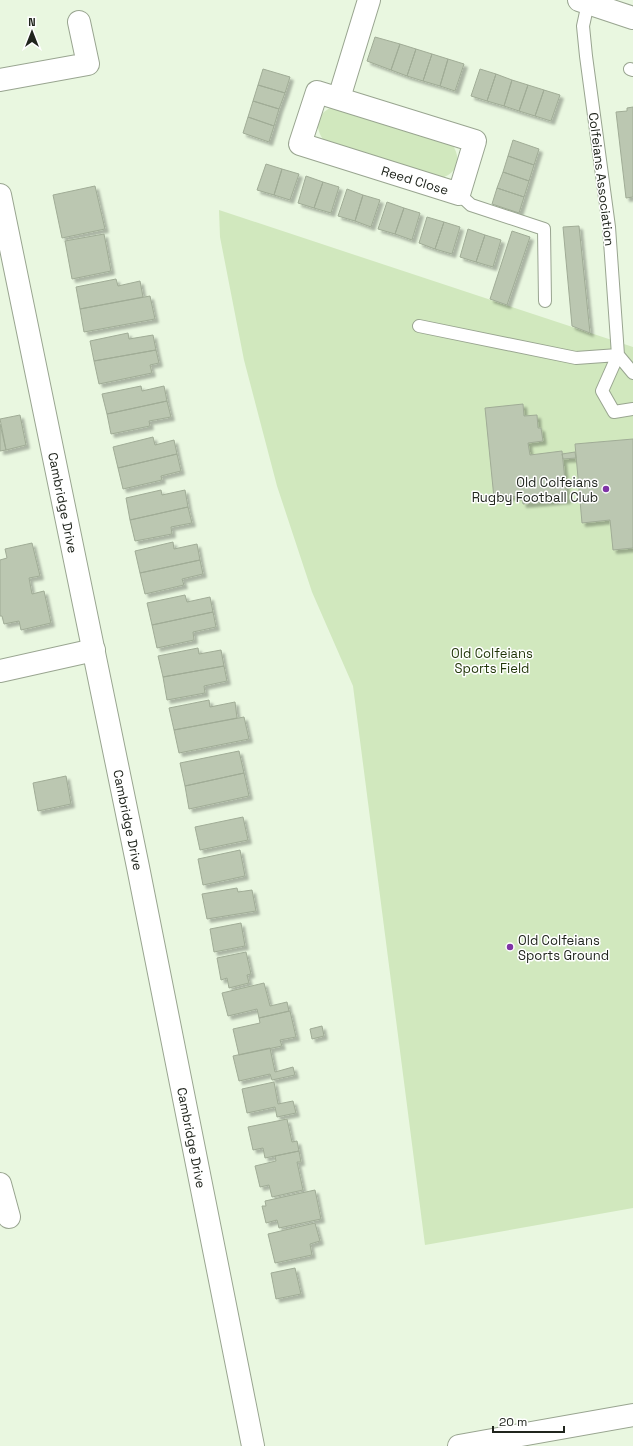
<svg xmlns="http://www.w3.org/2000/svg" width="633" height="1446" font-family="'Space Grotesk',sans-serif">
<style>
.green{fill:#d1e8be}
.building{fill:#bbc7b1;stroke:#a0ac96;filter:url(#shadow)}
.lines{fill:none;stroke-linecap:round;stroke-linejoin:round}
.service-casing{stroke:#99a590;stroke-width:14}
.minor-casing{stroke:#99a590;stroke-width:24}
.trunk-casing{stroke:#99a590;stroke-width:24}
.service{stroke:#fff;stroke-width:12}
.minor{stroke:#fff;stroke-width:22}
.trunk{stroke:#fff;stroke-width:22}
.poi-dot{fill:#7f34a6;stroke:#fff;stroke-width:1.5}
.labels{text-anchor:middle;stroke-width:3;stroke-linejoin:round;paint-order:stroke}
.street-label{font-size:13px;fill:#20251d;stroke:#fff}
.poi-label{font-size:13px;fill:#20251d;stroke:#fff;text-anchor:end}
.park-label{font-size:13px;fill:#1f3406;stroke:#fff}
</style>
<defs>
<filter id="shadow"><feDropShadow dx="3.5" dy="3.5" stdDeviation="1" flood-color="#0004"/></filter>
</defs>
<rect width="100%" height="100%" fill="#e9f7e0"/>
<path class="green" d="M335,106L452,144C462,159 458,173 441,178L324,141C313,126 317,112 335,106Z
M219,210L633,347V1208L425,1245L353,686L312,592L277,486L244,360L220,237Z"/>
<path class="building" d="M375,37L400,44L391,70L367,61Z
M400,44L416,49L407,76L391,70Z
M416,49L432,54L423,81L407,76Z
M432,54L448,59L440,86L423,81Z
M448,59L464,64L455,91L440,86Z
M263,69L290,77L285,93L258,85Z
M480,69L496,74L487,101L471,96Z
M496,74L512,80L504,106L487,101Z
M512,80L528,85L519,111L504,106Z
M258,85L285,93L279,109L253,101Z
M528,85L544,90L535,116L519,111Z
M544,90L560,95L551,121L535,116Z
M253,101L279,109L274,126L248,117Z
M633,107V197L626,198L616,112L627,111V108Z
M248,117L274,126L269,142L243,133Z
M513,140L539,149L534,165L508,156Z
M508,156L534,165L529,181L503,172Z
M266,164L282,169L274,195L257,190Z
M282,169L299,174L290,200L274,195Z
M503,172L529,181L524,197L497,188Z
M306,176L323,182L314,208L298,203Z
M323,182L339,187L331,213L314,208Z
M95,186L105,229L62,238L53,195Z
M497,188L524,197L519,213L492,204Z
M347,189L363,195L355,221L338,216Z
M363,195L380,200L371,227L355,221Z
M387,202L404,208L395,234L378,229Z
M404,208L420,213L412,240L395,234Z
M427,217L444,222L435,249L419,243Z
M444,222L460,227L452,254L435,249Z
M579,226L590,333L572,326L563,227Z
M468,229L485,235L476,262L460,257Z
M512,231L530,237L507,305L490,299Z
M104,234L111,271L72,279L65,241Z
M485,235L501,240L493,267L476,262Z
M116,279L118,286L140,281L143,297L80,309L76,287Z
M150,296L155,319L84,332L80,309Z
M128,333L129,339L153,335L156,350L94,361L90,341Z
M156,350L159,363L150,365L152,373L99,384L94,361Z
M141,386L142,391L164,386L167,401L107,414L102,394Z
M167,401L171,417L149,421L150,426L111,434L107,414Z
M523,404L524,416L537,415L538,428H541L543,441L528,443L530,455L562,451L567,500L523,504L522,496L494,498L485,408Z
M20,415L26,445L6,450L0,419Z
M0,424L6,450L0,451Z
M153,437L155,445L174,440L177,454L118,468L113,447Z
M633,439V548L613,550L610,520L582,523L575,444Z
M575,452L576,458L563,459L562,454Z
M177,454L181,471L161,476L162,480L123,489L118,468Z
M161,490L162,495L185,490L188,507L130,520L126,498Z
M188,507L192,523L171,527L172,534L135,541L130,520Z
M173,542L174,549L197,544L200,560L140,573L135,551Z
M32,543L40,576L29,578L32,594L44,591L51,623L21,630L19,621L4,624L2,616H0V560L7,558L5,549Z
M200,560L203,574L182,579L184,585L145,594L140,573Z
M185,595L187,602L210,597L213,612L152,625L147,603Z
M213,612L216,627L193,632L194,640L157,648L152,625Z
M198,648L199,654L221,650L224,666L163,677L158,656Z
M224,666L227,681L204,686L205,693L167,700L163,677Z
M209,700L210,707L235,702L237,718L174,730L169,708Z
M244,717L249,739L179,753L174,730Z
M239,751L244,773L185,786L180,763Z
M244,773L249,796L189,809L185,786Z
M66,776L71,804L38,811L33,783Z
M243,817L248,840L200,850L195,827Z
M240,850L245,876L203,885L198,859Z
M237,888L238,892L252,890L256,911L207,919L202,894Z
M241,923L245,946L214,952L210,929Z
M246,952L251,974L247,975L249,983L229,988L227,978L221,980L217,958Z
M264,983L270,1006L287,1002L289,1011L259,1018L257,1009L228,1016L222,993Z
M290,1011L296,1037L280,1040L282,1046L239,1055L233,1029L260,1023L259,1018Z
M322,1026L324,1036L312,1039L310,1029Z
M270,1048L275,1072L293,1067L295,1075L272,1080L270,1074L239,1081L233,1056Z
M274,1082L278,1104L293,1101L296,1113L277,1117L275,1107L247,1113L242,1089Z
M287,1119L292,1142L297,1141L299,1151L265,1158L263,1148L253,1150L248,1127Z
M299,1151L301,1162H297L303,1190L272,1197L269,1185L260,1187L255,1166L276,1161L275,1156Z
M315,1190L321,1219L279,1228L277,1220L266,1223L262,1206H266L265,1201Z
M315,1223L320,1241L310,1244L312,1255L275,1263L268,1234Z
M295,1268L301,1294L276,1299L271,1273Z"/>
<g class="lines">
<g class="service-casing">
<path id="service" d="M630,69L633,70
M459,194L471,205L544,229L545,301
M419,326L576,358L618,355L609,227L586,56L583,26L588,3
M633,373L618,355L602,391L614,412L633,409"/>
</g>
<g class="minor-casing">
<g id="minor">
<path d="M0,80L88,64L79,22"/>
<path d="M317,92L475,141L459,194L300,144Z"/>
<path d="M339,98L369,0"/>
<path id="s1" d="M0,195L138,867L253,1446"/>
<path d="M0,671L94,650"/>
<path d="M0,1184L9,1217"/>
<path d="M459,1446L633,1415"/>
</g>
</g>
<g class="trunk-casing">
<path id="trunk" d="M579,0L633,18"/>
</g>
<use href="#service" class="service"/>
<use href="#minor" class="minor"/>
<use href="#trunk" class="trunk"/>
</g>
<g class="poi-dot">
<circle cx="606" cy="489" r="4"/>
<circle cx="510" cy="947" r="4"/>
</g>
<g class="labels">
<g class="street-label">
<text transform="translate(602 179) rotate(83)" y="5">Colfeians Association</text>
<text transform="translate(415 180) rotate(17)" y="5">Reed Close</text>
<text dy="5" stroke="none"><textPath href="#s1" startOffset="314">Cambridge Drive</textPath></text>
<text dy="5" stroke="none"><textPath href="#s1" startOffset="638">Cambridge Drive</textPath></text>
<text dy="5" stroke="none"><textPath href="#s1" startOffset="962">Cambridge Drive</textPath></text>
</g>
<g class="poi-label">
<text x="598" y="487">Old Colfeians<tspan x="598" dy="15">Rugby Football Club</tspan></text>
<text x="518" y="945" text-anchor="start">Old Colfeians<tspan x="518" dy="15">Sports Ground</tspan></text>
</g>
<g class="park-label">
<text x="492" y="658">Old Colfeians<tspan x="492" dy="15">Sports Field</tspan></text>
</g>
</g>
<g transform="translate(32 32)" stroke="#ffffff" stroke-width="3" paint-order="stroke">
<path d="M0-3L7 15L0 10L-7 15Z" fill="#20251d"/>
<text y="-6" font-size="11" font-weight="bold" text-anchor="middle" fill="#20251d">N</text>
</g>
<path d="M493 1426v6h71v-6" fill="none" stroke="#20251d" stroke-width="2"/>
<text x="499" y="1426" font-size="12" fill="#20251d" stroke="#ffffff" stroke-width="3" paint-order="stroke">20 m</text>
</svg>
